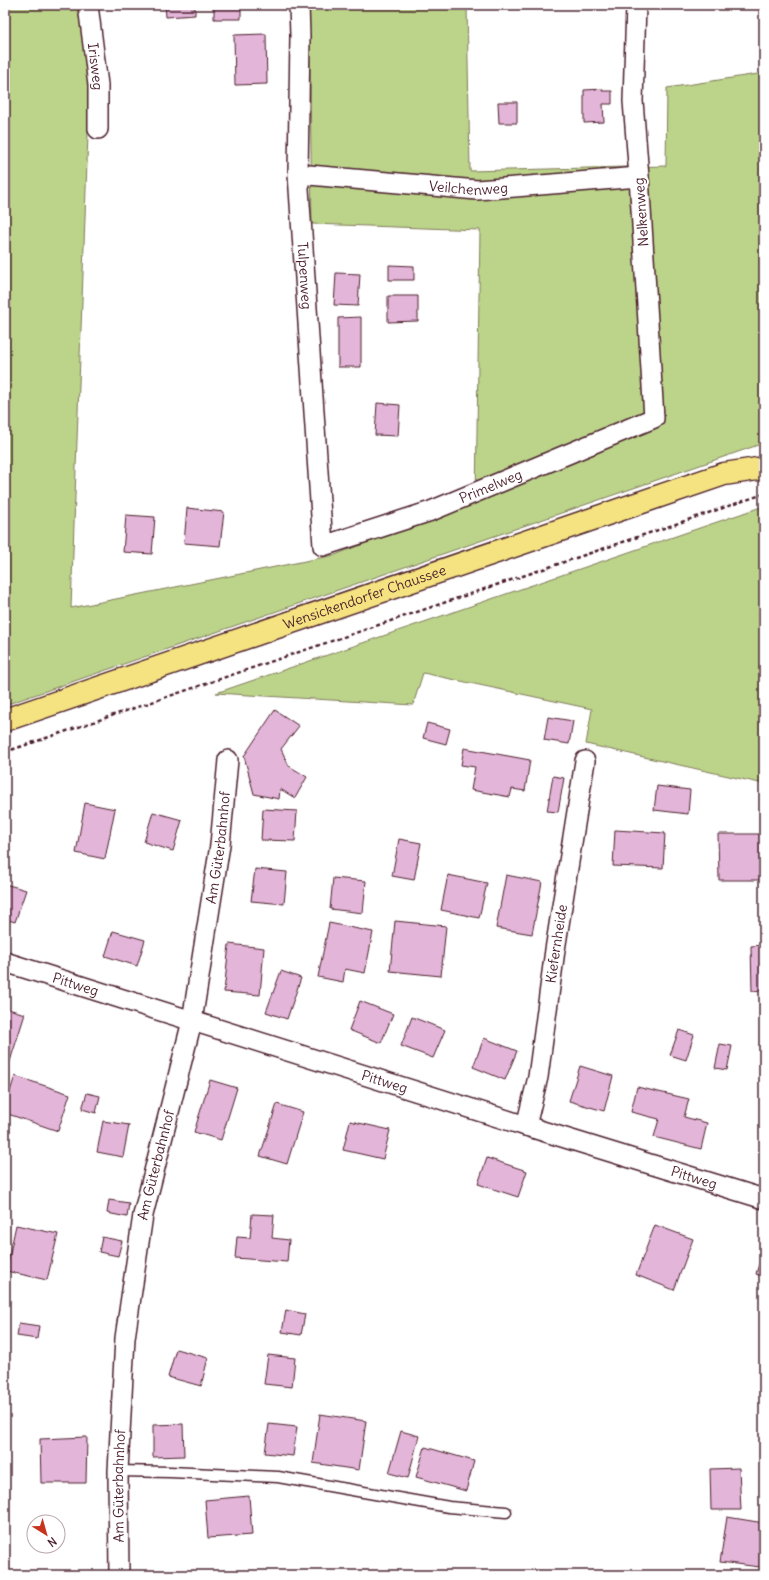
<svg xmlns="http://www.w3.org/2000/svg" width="769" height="1580" font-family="Delius,sans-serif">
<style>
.green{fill:#bbd48a;stroke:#827a5a}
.building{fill:#e3b5d9;stroke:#4a1f2b}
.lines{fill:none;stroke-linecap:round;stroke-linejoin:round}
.lane-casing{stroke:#4a1f2b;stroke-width:13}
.street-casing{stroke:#4a1f2b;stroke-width:22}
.primary-casing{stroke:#4a1f2b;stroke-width:25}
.path{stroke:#4a1f2b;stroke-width:2.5;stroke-dasharray:4 3;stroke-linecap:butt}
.lane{stroke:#fff;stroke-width:10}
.street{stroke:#fff;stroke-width:19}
.primary{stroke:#f5e382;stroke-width:22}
.labels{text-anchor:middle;stroke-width:4;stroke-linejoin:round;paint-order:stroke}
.street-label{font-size:14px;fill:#4a1f2b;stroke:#fff}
</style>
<rect width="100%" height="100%" fill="#fff"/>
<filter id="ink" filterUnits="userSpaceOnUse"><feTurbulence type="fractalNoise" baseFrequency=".025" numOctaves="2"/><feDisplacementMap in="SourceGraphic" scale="8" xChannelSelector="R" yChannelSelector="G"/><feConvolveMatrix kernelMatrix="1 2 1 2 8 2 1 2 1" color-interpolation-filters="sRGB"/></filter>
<g filter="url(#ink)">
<path class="green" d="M5,5H77L90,78L71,608L335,555L476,498L480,230L312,224L309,5H467L470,171L666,166L667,88L764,73V443L5,705Z
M764,506V784L586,744L592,709L423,673L413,705L216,693Z"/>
<path class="building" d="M165,5H195V15L166,17Z
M214,5H241V19H214Z
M266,34L267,84L235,85L234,35Z
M603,89L602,91H612V104H603L604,122L584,123V90Z
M498,102H517V123H499Z
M389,265L414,266V280H389Z
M336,273L360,274L358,306L334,305Z
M388,296H418V321L388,322Z
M361,317V367H338V318Z
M377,403L400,405L398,436L375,435Z
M187,508L224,512L220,546L184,543Z
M126,515L155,517L152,554L123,552Z
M275,710L299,726L281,749L289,766L307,777L295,798L280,789L279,799L254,794L244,756Z
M548,717L573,721L569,744L544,740Z
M427,723L450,729L446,744L423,738Z
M464,748L530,760L525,791L512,789L510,797L471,790L475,767L461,765Z
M553,776L564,778L558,812L547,811Z
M657,786L690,790L688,814L654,810Z
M85,803L115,809L105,859L76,853Z
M263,809L297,811L295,841L261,840Z
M153,812L182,820L173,851L144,842Z
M615,830L665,833L663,868L613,866Z
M718,834H764V880H719Z
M399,839L421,843L414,880L392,876Z
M255,869L287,872L284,904L251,901Z
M448,875L487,883L479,918L441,910Z
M506,875L542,882L532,934L496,928Z
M333,878L366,881L363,913L330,909Z
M5,884L26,890L15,922L5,919Z
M395,921L446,926L441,976L390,971Z
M329,923L373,932L365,973L345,969L343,982L318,977Z
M113,931L145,940L137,966L105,956Z
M229,944L264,948L260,995L224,992Z
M764,945V990L752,991L751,946Z
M281,971L301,978L287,1019L266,1012Z
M360,1001L393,1014L381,1043L349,1030Z
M5,1008L25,1014L5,1077Z
M412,1017L445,1030L433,1058L401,1046Z
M679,1030L694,1035L686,1060L670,1055Z
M484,1038L517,1051L505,1080L473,1067Z
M720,1044L732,1046L727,1070L715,1068Z
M580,1066L613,1076L604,1111L569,1101Z
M15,1076L70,1094L58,1131L5,1113V1107Z
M210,1080L237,1088L221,1140L194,1132Z
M637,1087L689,1099L684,1117L707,1123L701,1149L654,1137L659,1119L631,1112Z
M87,1093L100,1096L96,1113L82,1109Z
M277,1104L303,1112L287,1164L260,1156Z
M103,1121L129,1125L123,1157L97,1152Z
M350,1121L390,1130L383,1159L343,1150Z
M487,1158L527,1171L518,1197L478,1184Z
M109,1200L129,1203L127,1217L107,1213Z
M252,1214L274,1215L272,1238L289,1240L287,1262L235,1258L237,1237L250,1238Z
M16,1225L58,1234L47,1280L6,1271Z
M655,1225L693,1239L674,1290L636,1275Z
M102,1237L122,1241L118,1256L99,1252Z
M764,1247V1277L756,1274Z
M286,1310L305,1314L301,1335L282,1332Z
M19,1323L39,1326L37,1339L17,1336Z
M176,1349L208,1358L201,1386L168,1377Z
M268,1355L295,1358L292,1387L264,1384Z
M320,1414L366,1421L359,1470L313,1463Z
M183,1424L184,1456L153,1457V1425Z
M269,1424L297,1427L293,1456L265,1453Z
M401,1431L419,1436L408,1478L389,1473Z
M87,1437L86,1483H41L40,1439Z
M425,1447L474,1461L466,1491L416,1477Z
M739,1468L741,1510H711L710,1469Z
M249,1496L252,1535L208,1538L205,1500Z
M727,1517L764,1523V1541L760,1567L720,1562Z"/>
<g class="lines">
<g class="lane-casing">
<path id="lane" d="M118,1471L170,1472L278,1477L449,1507L506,1512"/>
</g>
<g class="street-casing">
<g id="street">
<path id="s1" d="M88,5L98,85V129"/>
<path id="s2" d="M299,5L300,36L298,174L323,546L431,511L654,418L639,177L633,101L636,5"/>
<path id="s3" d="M298,174L477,190L639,177"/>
<path id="s4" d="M5,962L526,1126L764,1199"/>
<path id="s5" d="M526,1126L538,1077L555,950L585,761"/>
<path id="s6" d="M119,1575L118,1471L125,1338L143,1215L192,1021L220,845L228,760"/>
</g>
</g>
<g class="primary-casing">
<g id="primary">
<path id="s7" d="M5,720L724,474L764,468"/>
</g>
</g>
<path class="path" d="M5,752L764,494"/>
<use href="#lane" class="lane"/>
<use href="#street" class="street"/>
<use href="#primary" class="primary"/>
</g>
</g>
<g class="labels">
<g class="street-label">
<text dy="5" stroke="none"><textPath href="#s1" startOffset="62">Irisweg</textPath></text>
<text dy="5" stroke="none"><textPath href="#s3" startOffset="171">Veilchenweg</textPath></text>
<text transform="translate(641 212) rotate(-94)" y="5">Nelkenweg</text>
<text dy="5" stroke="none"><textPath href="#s2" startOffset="271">Tulpenweg</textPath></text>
<text dy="5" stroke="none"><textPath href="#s2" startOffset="720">Primelweg</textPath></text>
<text dy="5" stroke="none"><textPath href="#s7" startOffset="380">Wensickendorfer Chaussee</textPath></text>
<text dy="5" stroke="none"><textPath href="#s6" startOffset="737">Am Güterbahnhof</textPath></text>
<text dy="5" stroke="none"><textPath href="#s5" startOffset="185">Kiefernheide</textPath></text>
<text dy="5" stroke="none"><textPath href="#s4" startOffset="74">Pittweg</textPath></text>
<text dy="5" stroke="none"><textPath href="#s4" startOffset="398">Pittweg</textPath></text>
<text dy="5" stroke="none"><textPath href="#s6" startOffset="413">Am Güterbahnhof</textPath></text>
<text dy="5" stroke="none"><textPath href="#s4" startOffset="722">Pittweg</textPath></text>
<text dy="5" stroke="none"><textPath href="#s6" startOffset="89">Am Güterbahnhof</textPath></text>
</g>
</g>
<rect width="769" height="1580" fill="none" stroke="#fff" stroke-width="20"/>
<rect x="10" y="10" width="749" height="1560" fill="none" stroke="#4a1f2b" stroke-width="1.5" filter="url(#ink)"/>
<g transform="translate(46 1534) rotate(143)"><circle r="19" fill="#ffffff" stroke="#b7a5aa"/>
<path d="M0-3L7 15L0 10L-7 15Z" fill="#c8321e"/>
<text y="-6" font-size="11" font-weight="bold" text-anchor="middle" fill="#4a1f2b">N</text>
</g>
</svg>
